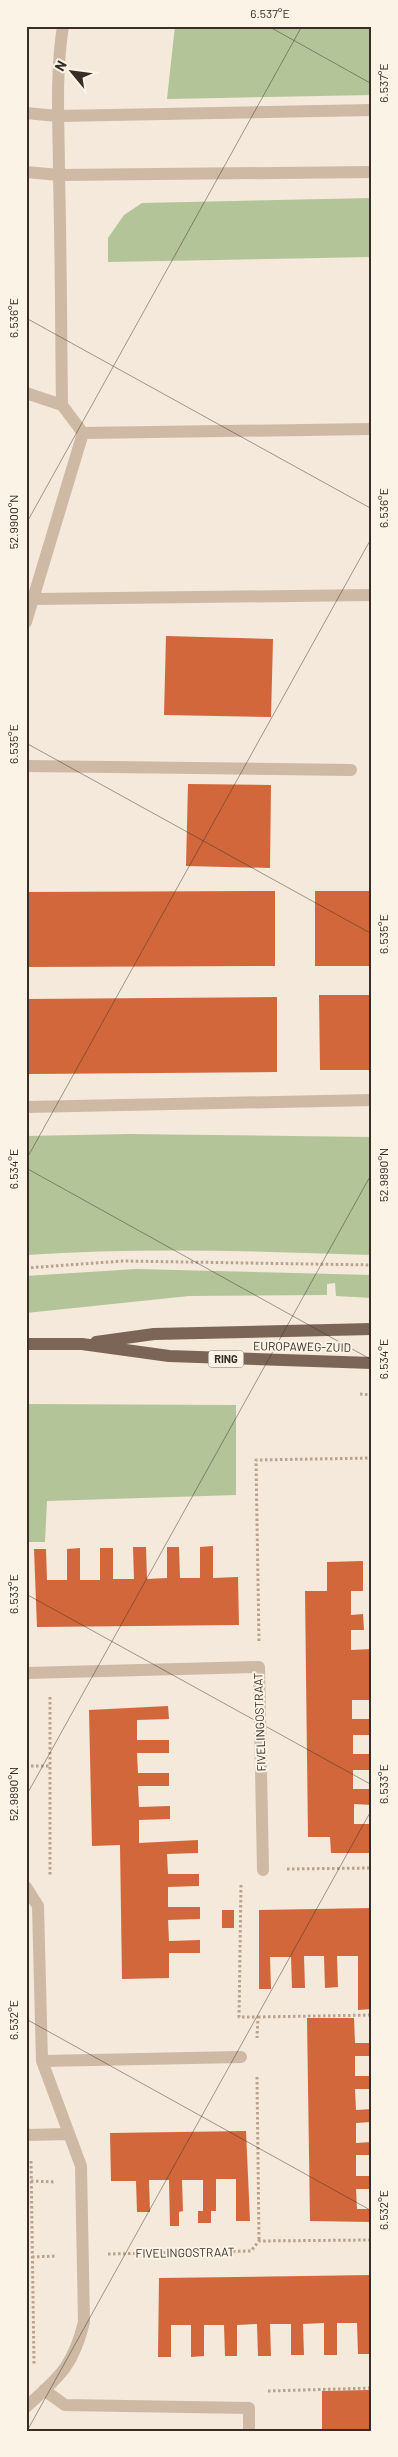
<svg xmlns="http://www.w3.org/2000/svg" width="398" height="2457" font-family="Barlow,sans-serif">
<style>
.green{fill:#b3c498}
.building{fill:#d1673a}
.lines{fill:none;stroke-linecap:round;stroke-linejoin:round}
.path{stroke:#b9a38e;stroke-width:3;stroke-dasharray:2.5 2.5;stroke-linecap:butt}
.minor{stroke:#cdb9a4;stroke-width:12}
.major{stroke:#7b6556;stroke-width:12}
.ticks{fill:none;stroke:#382d27;stroke-width:1;stroke-opacity:0.45}
.labels{text-anchor:middle;stroke-width:4;stroke-linejoin:round;paint-order:stroke}
.shield{fill:#fbf3e6;stroke:#726860;stroke-width:1}
.shield-label{font-size:11px;font-weight:bold;fill:#382d27}
.street-label{font-size:12px;fill:#382d27;stroke:#fbf3e6}
.neatline{fill:none;stroke:#382d27;stroke-width:2}
.ticks-label{font-size:12px;text-anchor:middle;fill:#382d27}
</style>
<rect width="100%" height="100%" fill="#f4e9da"/>
<path class="green" d="M175,26H372V95L167,99Z
M372,198V257L108,262V238L124,215L142,203Z
M128,1134L372,1137V1255C257,1251 141,1247 26,1255V1136Z
M136,1269L372,1275V1298L336,1296L335,1283L327,1284V1295L189,1296L26,1313V1276Z
M26,1404L236,1405V1495L47,1501L45,1542H26Z"/>
<path class="building" d="M166,636L273,639L271,717L164,715Z
M188,784L271,785L270,868L186,866Z
M275,891V966L26,967V892Z
M315,891H372V966H315Z
M319,995H372V1070H320Z
M277,997V1072L29,1074L28,999Z
M213,1546V1578L238,1577L239,1625L37,1627L34,1549H46L47,1580H67V1549L80,1548V1580H100V1548H113V1579H134L133,1547H146L147,1579L167,1578V1547H179L180,1578H200V1547Z
M363,1561V1591H351V1615L363,1614L364,1630H351V1650L372,1649V1700H352V1719H372V1735H353V1754H372V1770H353V1789H372V1805L354,1804V1824H372V1853H331L330,1837H308L305,1591H327V1562Z
M168,1706L169,1719L137,1720V1740H169V1753H137L138,1773H169V1786H138L139,1807L170,1806V1819L139,1820V1843L198,1840V1853L167,1854L168,1874H199V1886L168,1887V1907H200V1919L168,1920L169,1941L200,1940V1953H169V1978L122,1979L120,1845L92,1846L89,1710Z
M372,1908V2009L358,2010V1956H337L338,1987L325,1988L324,1956H304L305,1988H292L291,1957H270L271,1989H259V1910Z
M222,1910H234V1928H222Z
M307,2018H354L355,2043H372V2056H355V2076H372V2089H355L356,2110L372,2109V2122L356,2123V2143L372,2142V2155H356V2176H372V2189H356L357,2209H372V2222L310,2221Z
M246,2131L250,2221H236V2179H216V2211H211V2223H198V2211H203V2180H182L183,2211L179,2212V2226H170L169,2180H149L150,2212H137L136,2181H111L110,2133Z
M372,2275L370,2354H358L357,2323H337V2355H324V2323L303,2324L304,2355H291V2324H270L271,2356H258L257,2324L237,2325V2356H225L224,2325H204V2356L191,2357V2325H171V2357H158L159,2278Z
M369,2390L370,2415H372L370,2431H322V2391Z"/>
<g class="lines">
<path class="path" d="M26,1268L123,1261L372,1265
M360,1394L372,1395
M259,1641L256,1460L372,1458
M50,1697V1875
M26,1766H50
M287,1869L372,1868
M241,1885L239,2017H258L257,2038
M258,2017L372,2015
M257,2077L259,2241
M31,2161L34,2364
M31,2181L56,2182
M108,2254L251,2251L259,2241L372,2240
M32,2257L57,2256
M268,2391L372,2388"/>
<path class="minor" d="M26,113L57,116L372,110
M26,172L59,175L372,172
M26,393L62,405
M83,433L372,429
M34,599L372,595
M26,622L83,433L62,405C61,329 61,253 59,177C59,126 55,77 63,26
M26,766L351,770
M26,1107L372,1100
M26,1673L259,1667L263,1870
M26,1887L38,1906L42,2061L81,2166L84,2322C73,2367 59,2377 26,2407
M42,2061L241,2057
M26,2135L69,2134
M44,2390L65,2405L249,2408V2431"/>
<path class="major" d="M96,1342L154,1334L372,1329
M26,1344H82L169,1356L372,1363"/>
</g>
<path class="ticks" d="M268,26L372,84M26,318L372,509M26,524L302,26M26,743L372,934M26,1160L372,537M26,1168L372,1360M26,1594L372,1785M26,1796L372,1173M26,2019L372,2211M27,2431L372,1809"/>
<g class="labels">
<rect class="shield" x="208.5" y="1350.5" width="35" height="17" rx="4"/>
<g class="shield-label">
<text x="226" y="1363">RING</text>
</g>
<g class="street-label">
<text transform="translate(302 1347) rotate(1)" y="4">EUROPAWEG-ZUID</text>
<text transform="translate(260 1722) rotate(-92)" y="4">FIVELINGOSTRAAT</text>
<text transform="translate(185 2253) rotate(-1)" y="4">FIVELINGOSTRAAT</text>
</g>
</g>
<rect width="398" height="2457" fill="none" stroke="#fbf3e6" stroke-width="55"/>
<g transform="translate(72 72) rotate(299)" stroke="#fbf3e6" stroke-width="4" paint-order="stroke">
<path d="M0-4L9 19L0 12L-9 19Z" fill="#382d27"/>
<text y="-8" font-size="14" font-weight="bold" text-anchor="middle" fill="#382d27">N</text>
</g>
<rect x="28" y="28" width="342" height="2402" class="neatline"/>
<g class="ticks-label">
<text x="270" y="18">6.537°E</text>
<text transform="translate(384 83) rotate(-90)" y="4">6.537°E</text>
<text transform="translate(14 318) rotate(-90)" y="4">6.536°E</text>
<text transform="translate(384 508) rotate(-90)" y="4">6.536°E</text>
<text transform="translate(14 522) rotate(-90)" y="4">52.9900°N</text>
<text transform="translate(14 744) rotate(-90)" y="4">6.535°E</text>
<text transform="translate(384 934) rotate(-90)" y="4">6.535°E</text>
<text transform="translate(14 1169) rotate(-90)" y="4">6.534°E</text>
<text transform="translate(384 1175) rotate(-90)" y="4">52.9890°N</text>
<text transform="translate(384 1359) rotate(-90)" y="4">6.534°E</text>
<text transform="translate(14 1594) rotate(-90)" y="4">6.533°E</text>
<text transform="translate(384 1784) rotate(-90)" y="4">6.533°E</text>
<text transform="translate(14 1794) rotate(-90)" y="4">52.9890°N</text>
<text transform="translate(14 2020) rotate(-90)" y="4">6.532°E</text>
<text transform="translate(384 2210) rotate(-90)" y="4">6.532°E</text>
</g>
</svg>
